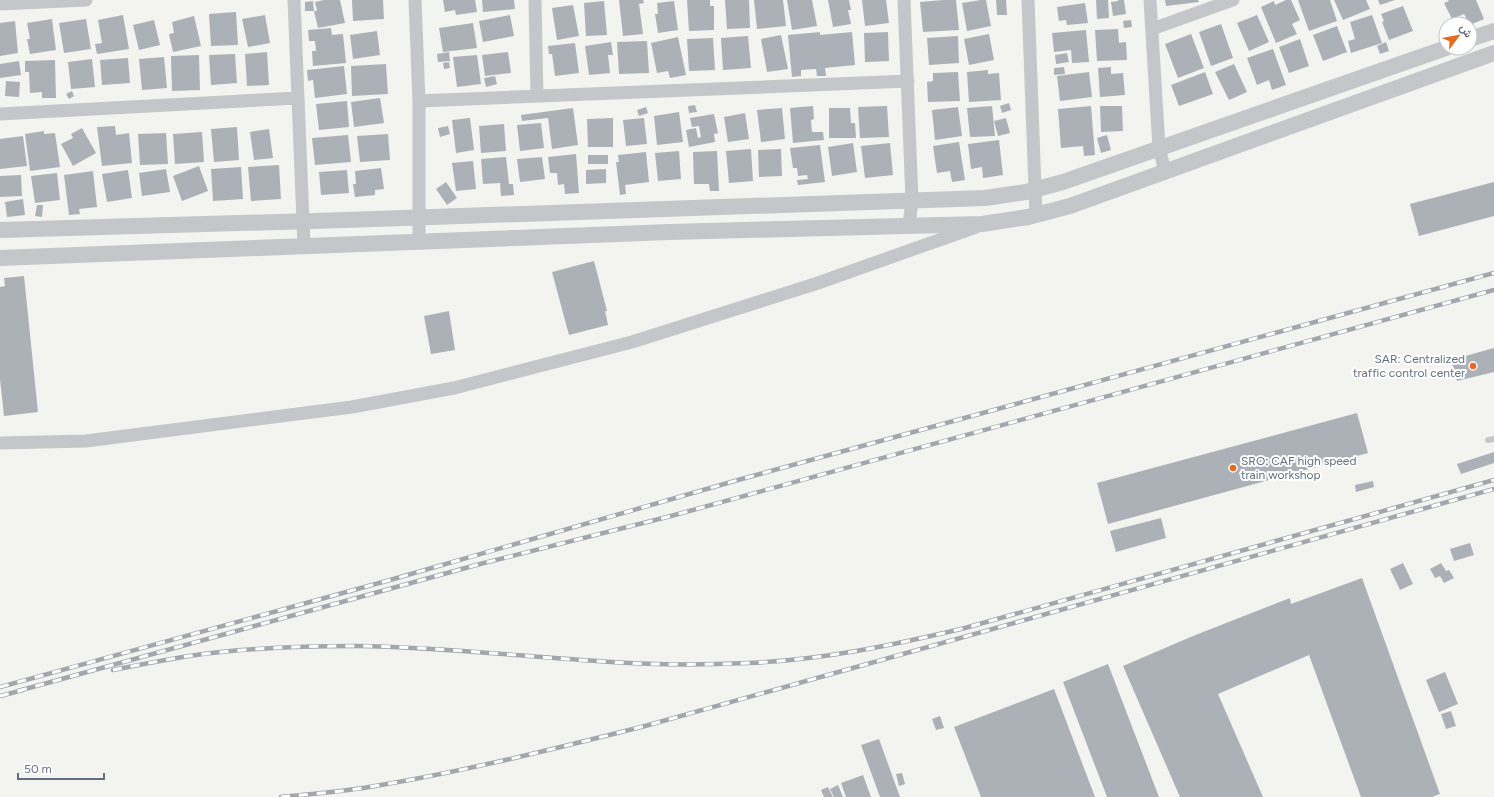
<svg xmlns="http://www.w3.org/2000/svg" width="1494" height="797" font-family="Figtree,Vazirmatn,sans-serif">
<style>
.building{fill:#acb1b8}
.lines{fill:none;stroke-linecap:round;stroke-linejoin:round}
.service{stroke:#c4c6ca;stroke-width:6}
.minor{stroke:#c4c6ca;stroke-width:13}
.tertiary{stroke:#c4c6ca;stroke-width:16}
.rail-casing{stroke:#a2a6ad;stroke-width:4.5}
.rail{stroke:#fff;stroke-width:3;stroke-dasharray:9;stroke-linecap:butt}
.poi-dot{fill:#e36a20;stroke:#fff;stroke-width:1.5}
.labels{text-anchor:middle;stroke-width:4;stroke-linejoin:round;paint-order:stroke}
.poi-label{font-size:12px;fill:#636f81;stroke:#fff;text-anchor:end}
</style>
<rect width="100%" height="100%" fill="#f3f4ef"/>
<path class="building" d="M324,0H340L345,23L318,28L314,11H317L315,2Z
M352,0H383L384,19L353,21Z
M443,0H475L477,12L456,15L455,10L445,12Z
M482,0H514L515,9L483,12Z
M619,0H643L644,3L639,4L643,34L623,36Z
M687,0H710V6H714V30L689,31Z
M725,0H749L750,28L727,29Z
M754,0H783L786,26L757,29Z
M787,0H812L817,26L792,30Z
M828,0H849L851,10H848L851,24L833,27Z
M862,0H886L889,23L865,26Z
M943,0H956L959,30L923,32L920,2Z
M981,0H986L991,26L967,31L962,3Z
M996,0H1006L1007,15H997Z
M1096,0H1108L1109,18L1097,19Z
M1118,0H1124L1126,14L1113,16L1111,2L1118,1Z
M1165,0H1198L1199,2L1166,6Z
M1286,0H1291L1300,20L1292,24L1297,34L1276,43L1261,7L1274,1L1275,5Z
M1298,0H1330L1337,21L1309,31Z
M1334,0H1366L1370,9L1343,20Z
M1378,0H1395L1380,5Z
M1448,0H1476L1484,19L1470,25L1464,14L1452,19L1444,3L1449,1Z
M313,1L314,11H305V2Z
M604,1L607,35L586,36L584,3Z
M674,1L678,30L658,33L655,14H658L657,3Z
M1085,3L1088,23L1067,25L1066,20L1059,21L1057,7Z
M573,5L579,36L557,40L552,8Z
M1403,6L1413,31L1389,40L1382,22L1384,21L1381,14Z
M236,12L238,45L211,46L209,14Z
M123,15L129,49L97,54L95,44L102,43L98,20Z
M265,15L270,43L248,47L242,19Z
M510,15L514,36L483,42L479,21Z
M1257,15L1269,42L1249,51L1237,23Z
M1372,15L1382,43L1351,53L1348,41L1355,39L1350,22Z
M194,16L201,46L173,52L169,34L174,33L172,22Z
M52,19L56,50L30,54L27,39H30L27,23Z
M86,19L91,49L64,53L59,23Z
M154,20L160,45L139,50L133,25Z
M1131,20L1132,27L1124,28L1123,21Z
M15,21L18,53L0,56V23Z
M473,23L477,48L443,52L439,28Z
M1221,24L1233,58L1211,66L1199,32Z
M1337,26L1347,52L1323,61L1313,35Z
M331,28L332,35L343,34L346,63L313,66L312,51H316L315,41H309L308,30Z
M1118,29L1119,43L1126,42L1127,60L1097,61L1095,30Z
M1086,30L1089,62L1072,63L1071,50L1054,52L1052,33Z
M377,31L380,55L353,59L350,35Z
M820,32V35L852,32L855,65L825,68L826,76H817L816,69L801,70V76L792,77L788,35Z
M888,32L889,61L865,62L864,33Z
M989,34L994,60L969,65L964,39Z
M1191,34L1204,68L1178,78L1165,44Z
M781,35L788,69L767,72L761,39Z
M748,36L751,68L723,70L721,38Z
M958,36L959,63L929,65L927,38Z
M678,37L686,75L670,78L668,71L657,73L651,43Z
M713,38L715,70L689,71L687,39Z
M1300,39L1309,66L1289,73L1279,47Z
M647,41L649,73L619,74L617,42Z
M611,42L613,55H608L610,73L589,75L585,46Z
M1386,42L1389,51L1380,54L1377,46Z
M575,43L579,73L555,76L552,54H549L548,46Z
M1273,49L1286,85L1272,90L1269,80L1257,85L1247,58Z
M267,52L269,85L247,86L245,54Z
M449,52L450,61L438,62L437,54Z
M508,52L511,73L485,76L482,55Z
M1067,53L1069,62L1056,64L1055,55Z
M235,54L237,83L211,85L209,55Z
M199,55L200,90L172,91L171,56Z
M477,55L481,84L457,87L453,57Z
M164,57L167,88L142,90L139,59Z
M128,58L130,83L102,85L100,60Z
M92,59L95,87L71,89L68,62Z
M55,60L56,98H42V92L30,93L29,72H25V61Z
M19,61L21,75L0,78V64Z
M449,62L450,68L444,69L443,63Z
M386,64L388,94L352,96L351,66Z
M1234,64L1247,92L1229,100L1215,72Z
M344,66L347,94L315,98L313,80L308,81L307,70Z
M1064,67L1065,74L1054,75V68Z
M1111,67V74L1123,73L1125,95L1100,97L1098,68Z
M988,70V74L999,73L1001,100L969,102L967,72Z
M958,72L960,101L928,102L927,82L933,81V73Z
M1089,72L1092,97L1060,101L1057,76Z
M1205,72L1213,94L1179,106L1171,85Z
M495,76L497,84L486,87L484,78Z
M6,81L20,82L19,97L5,96Z
M72,91L74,96L69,99L66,94Z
M380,98L384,123L354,127L351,102Z
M347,101L349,127L319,130L316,104Z
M1009,103L1011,110L1002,113L1000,106Z
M695,105L697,112L689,113L688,106Z
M813,106L814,119L811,120L812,132H823L824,140L793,143L790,108Z
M887,106L889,137L860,138L858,107Z
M992,106L995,136L970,137L967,108Z
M1091,106L1095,155L1084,156L1083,146L1061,148L1058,109Z
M1100,106H1122L1123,131L1101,132Z
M646,107L648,113L639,116L637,110Z
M958,107L962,136L935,140L932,110Z
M573,108L578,145L552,149L548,118L522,121L521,115Z
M782,108L785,139L761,142L757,110Z
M829,108H850L851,123H855L856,138H829Z
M679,112L683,142L657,145L654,116Z
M745,113L749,139L728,142L724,117Z
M714,114L718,133L714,134L715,142L689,147L686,130L696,128L698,138L701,137L699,126L692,127L690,118Z
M470,118L474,150L456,153L452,120Z
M613,118V147H588L587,119Z
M644,118L647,144L626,146L623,120Z
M1006,118L1010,133L998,136L994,121Z
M541,123L544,148L520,151L517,125Z
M504,124L506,151L481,153L479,126Z
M115,126L116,135L129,133L132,163L102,166L97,127Z
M448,126L450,134L440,137L438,128Z
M237,127L239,160L214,162L211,129Z
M82,128L96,153L73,166L61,144L73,138L71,134Z
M269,129L273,158L254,160L250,132Z
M44,131V134L55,133L60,167L30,171L25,134Z
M202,132L204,162L175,164L173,134Z
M166,133L168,164L140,165L138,134Z
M388,134L390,160L360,162L357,136Z
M348,135L351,162L315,165L312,138Z
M1107,135L1111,150L1101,153L1097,138Z
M23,136L27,166L0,169V139Z
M999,140L1003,175L983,178L982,167L971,169L968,144Z
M959,142L965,180L952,182L950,171L937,173L933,146Z
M853,143L857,172L832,176L828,147Z
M890,143L893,175L865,178L861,146Z
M820,145L825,182L798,185L797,180L808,179L807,175L798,176L797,168H793L790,148Z
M751,149L753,181L729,183L726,151Z
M781,149L782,176L759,177L758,150Z
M679,151L681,179L658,181L655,153Z
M717,151L719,191H710L709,184H694L693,152Z
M646,152L649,182L625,185L626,194L620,195L616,162H619L618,155Z
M576,154L579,193L565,194L564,184L558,185L557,173H550L548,157Z
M588,155H608V164H588Z
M506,157L509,184H513L514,195L501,196L500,183L483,184L481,159Z
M542,157L545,179L520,182L517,159Z
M473,161L476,189L456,191L452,163Z
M279,165L281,199L251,201L248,167Z
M199,166L208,191L182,201L173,176Z
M241,167L243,199L213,201L211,169Z
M381,168L384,189L375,190V195L355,197L353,184H356L355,171Z
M166,169L170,192L142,196L139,173Z
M606,169V183L586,184V170Z
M128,170L132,198L107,202L102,174Z
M347,170L349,193L321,195L319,172Z
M93,171L97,207L79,209L80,214L69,215L64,175Z
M57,173L60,200L35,203L31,176Z
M21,175L22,196L0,197V176Z
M446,182L457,198L447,205L436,189Z
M1494,182V216L1419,236L1410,204Z
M23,199L25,215L7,217L5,202Z
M37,205H43L42,217L35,216Z
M594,261L607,311H605L608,325L569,335L552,272Z
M24,276L38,412L4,416L0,379V287L5,286L4,278Z
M449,311L455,350L431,354L424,316Z
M1494,348V372L1457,381L1451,360Z
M1357,413L1368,453L1108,524L1097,483Z
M1494,452V463L1461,474L1457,464Z
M1373,481L1374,487L1356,492L1355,485Z
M1161,518L1166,538L1116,552L1110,531Z
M1470,543L1474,555L1454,561L1450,549Z
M1403,563L1413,584L1400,590L1390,569Z
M1441,563L1446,571L1449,570L1454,578L1444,583L1440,576L1435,578L1430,569Z
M1362,578L1440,794L1432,797H1361L1309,655L1218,694L1263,797H1180L1123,666L1193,636L1290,598L1291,604Z
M1108,664L1159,797H1107L1063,682Z
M1445,672L1458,704L1439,712L1426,680Z
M1054,689L1095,797H981L954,727Z
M1451,711L1456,726L1446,729L1441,714Z
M940,716L944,728L936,730L932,719Z
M879,739L900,797H880L861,745Z
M902,773L905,784L899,786L896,774Z
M863,775L871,797H846L841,783Z
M838,785L843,797H834L830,789Z
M828,787L833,797H824L821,790Z"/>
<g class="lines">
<path class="service" d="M1488,440L1494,439"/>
<path class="minor" d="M294,0L304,246
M415,0L419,101V241
M535,0L537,96
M904,0L912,200L909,226
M1028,0L1036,215
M1150,0L1159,148L1165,171
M0,4L86,0
M1152,29L1233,0
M419,101L908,81
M0,114L298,98
M0,443L86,441L352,407L454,388L632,342L815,284L976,227"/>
<path class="tertiary" d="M1470,39L1494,31
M0,230L346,220L985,198L1026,192L1063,182L1446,48
M0,258L669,232L982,224L1028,217L1070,206L1494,53"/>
<g class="rail-casing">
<path id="rail" d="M113,670C138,665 164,660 189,656C244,648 301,646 357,646C442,647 526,657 611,662C656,665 703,665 748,663C822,660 894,645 965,628L1494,480
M0,687L390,580L738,480L1494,273
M18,691L480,564L671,516L1494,290
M0,696L23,690
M281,797C310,794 340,792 369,787C462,772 554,749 645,726L1494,489"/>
</g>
<use href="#rail" class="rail"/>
</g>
<g class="poi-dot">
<circle cx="1473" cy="366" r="4"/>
<circle cx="1233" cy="468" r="4"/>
</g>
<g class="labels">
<g class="poi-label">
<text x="1465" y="363">SAR: Centralized<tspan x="1465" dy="14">traffic control center</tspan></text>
<text x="1241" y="465" text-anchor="start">SRO: CAF high speed<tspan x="1241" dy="14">train workshop</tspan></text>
</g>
</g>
<g transform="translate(1458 36) rotate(58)"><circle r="19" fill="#ffffff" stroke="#c1c5cd"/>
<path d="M0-3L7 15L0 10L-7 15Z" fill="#e36a20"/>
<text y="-6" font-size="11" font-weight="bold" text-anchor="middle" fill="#636f81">ش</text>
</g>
<path d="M18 773v6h86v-6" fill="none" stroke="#636f81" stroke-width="2"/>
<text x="24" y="773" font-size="12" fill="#636f81" stroke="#ffffff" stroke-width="3" paint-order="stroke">50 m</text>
</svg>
